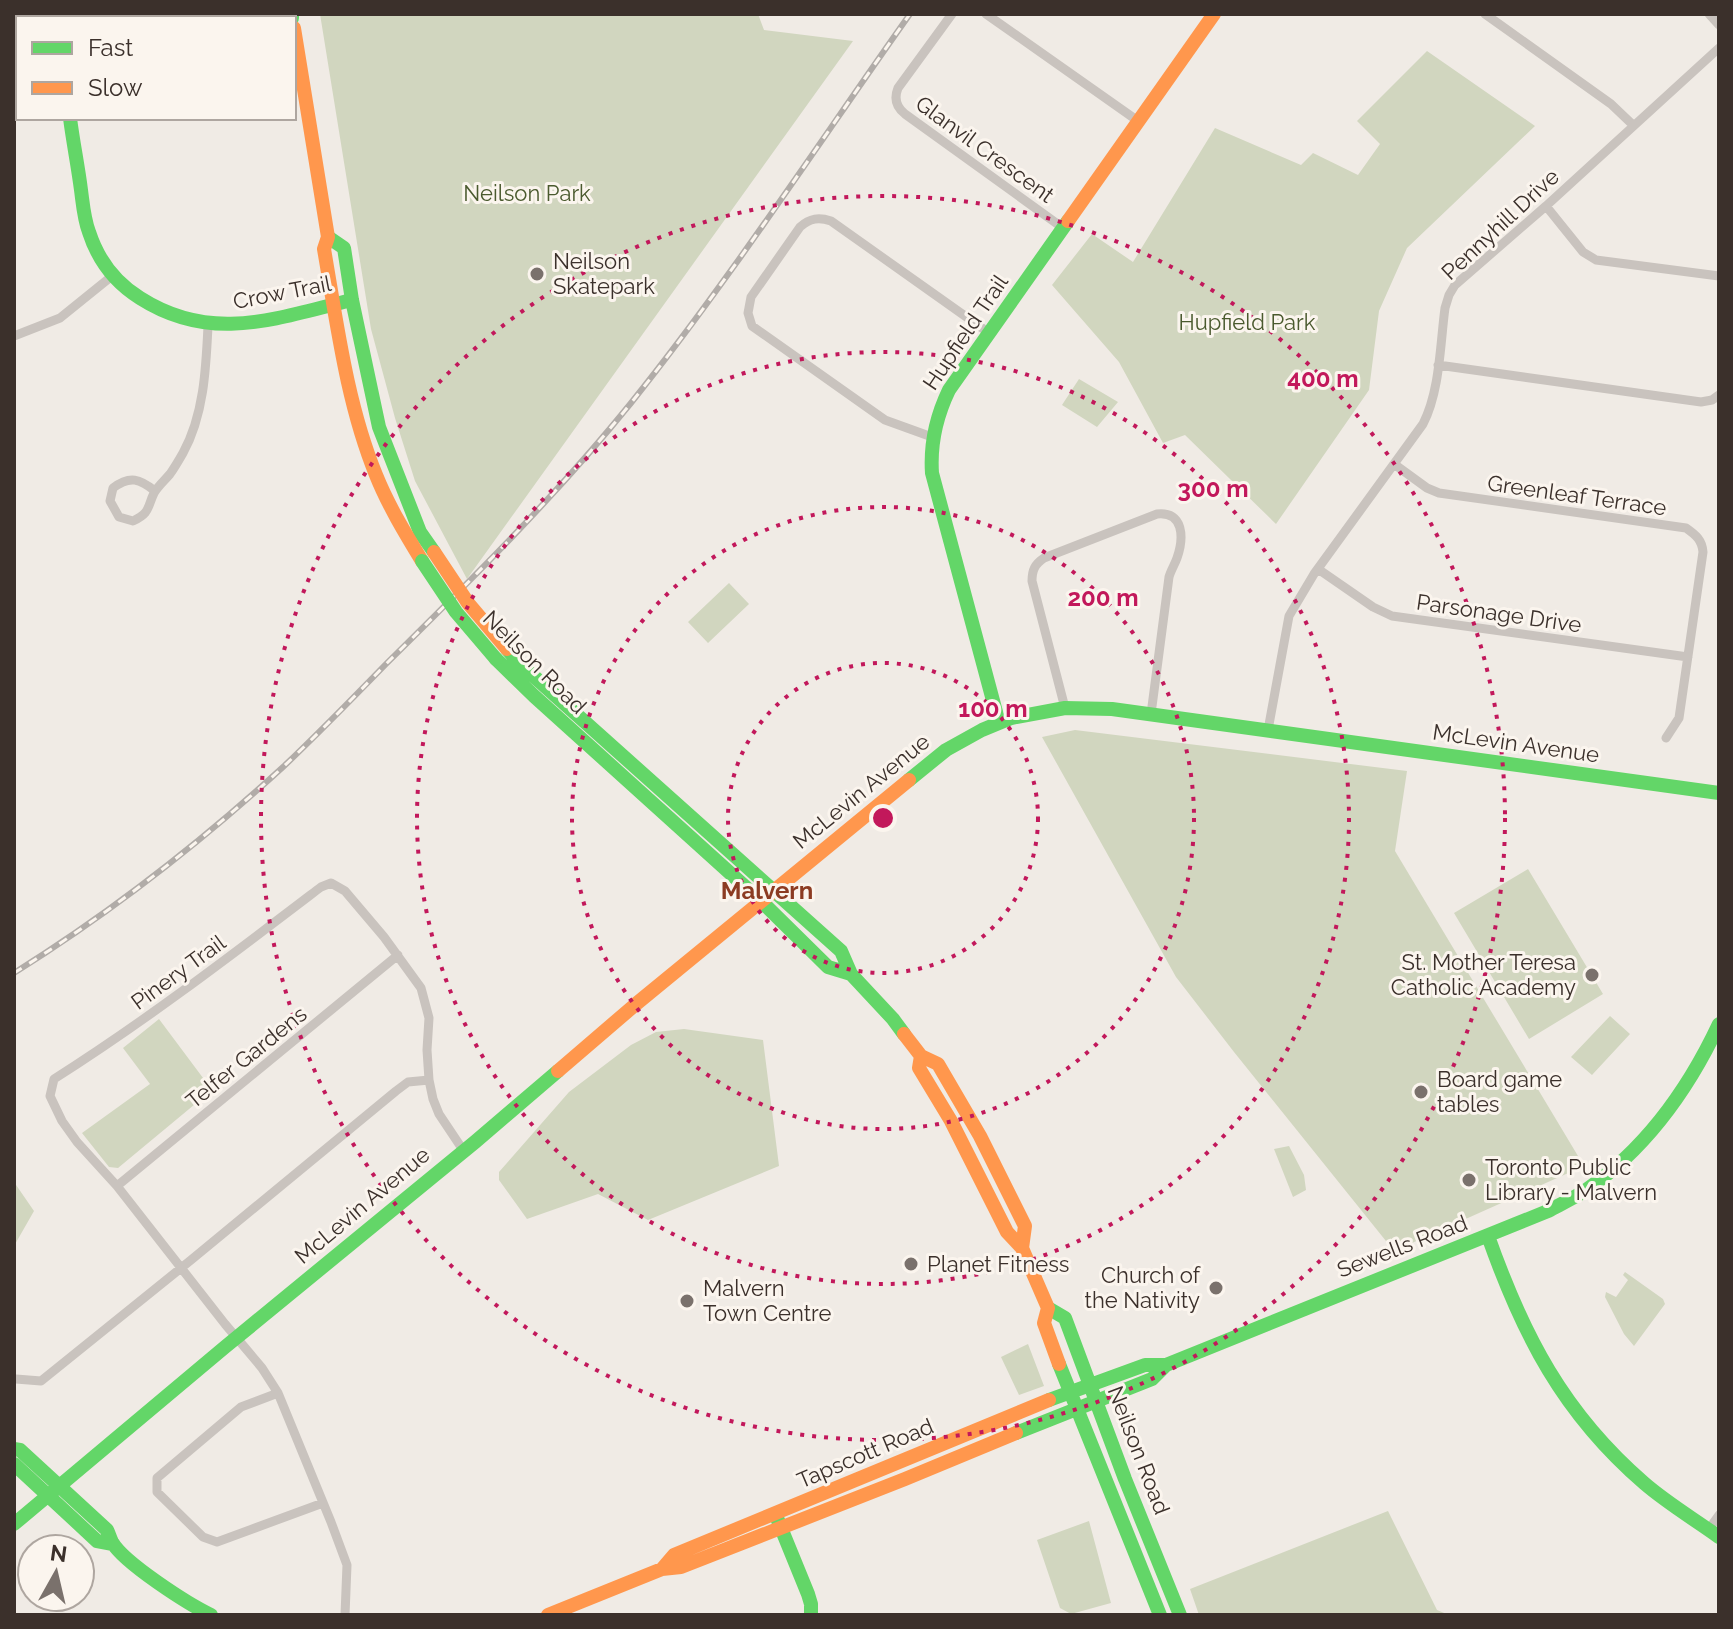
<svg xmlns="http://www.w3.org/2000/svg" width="1733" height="1629" font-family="Raleway,sans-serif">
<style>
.green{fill:#d1d6bf}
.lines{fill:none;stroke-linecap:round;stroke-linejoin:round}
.street{stroke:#c9c3be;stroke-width:9}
.fast{stroke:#63d668;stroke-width:14}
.slow{stroke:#ff974d;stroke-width:14}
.rail-casing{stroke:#b1aca8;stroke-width:6}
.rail{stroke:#fbf5ee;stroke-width:3;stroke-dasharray:9;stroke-linecap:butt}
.fast-bridge{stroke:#63d668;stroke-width:14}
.slow-bridge{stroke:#ff974d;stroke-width:14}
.ring{fill:none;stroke:#c2185b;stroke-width:4;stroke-dasharray:4 8}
.poi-dot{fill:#7a716c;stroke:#fbf5ee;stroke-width:3}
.labels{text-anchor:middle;stroke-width:6;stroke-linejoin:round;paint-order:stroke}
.street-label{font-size:22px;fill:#3b302b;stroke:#fbf5ee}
.park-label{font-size:22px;fill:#4a5a2e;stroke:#fbf5ee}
.poi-label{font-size:22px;fill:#3b302b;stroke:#fbf5ee;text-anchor:start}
.neighbourhood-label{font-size:24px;font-weight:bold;fill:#8c3b22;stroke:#fbf5ee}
.centre{fill:#c2185b;stroke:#fbf5ee;stroke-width:4}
.ring-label{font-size:24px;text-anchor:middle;font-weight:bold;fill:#c2185b;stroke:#fbf5ee;stroke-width:6;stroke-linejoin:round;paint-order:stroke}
</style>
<rect width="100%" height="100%" fill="#f0ebe5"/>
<path class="green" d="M320,14H758L764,30L853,41L467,579L415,481L395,418L371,329Z
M1427,51L1535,126L1407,248L1379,311L1369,390L1276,524L1185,435L1163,443L1119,362L1052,285L1092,234L1133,262L1215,128L1301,165L1313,153L1358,175L1380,144L1357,121Z
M1079,379L1118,402L1097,427L1062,405Z
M729,583L749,604L708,643L688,622Z
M1075,730L1407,771L1395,851L1584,1166L1394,1251L1234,1052L1176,977L1042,737Z
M1528,869L1603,994L1529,1039L1454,913Z
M1610,1016L1630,1034L1592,1075L1571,1057Z
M159,1019L212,1090L118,1168L109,1167L82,1133L150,1084L123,1048Z
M684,1029L763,1040L779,1166L648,1220L598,1194L527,1219L499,1180V1172L569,1092L631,1045L656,1032Z
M1289,1146L1304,1175L1306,1190L1293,1197L1274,1149Z
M14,1182L34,1211L14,1246Z
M1625,1272L1663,1299L1665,1304L1634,1346L1624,1334L1605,1297L1606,1292L1616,1297L1628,1280L1623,1275Z
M1028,1344L1044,1386L1019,1395L1001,1357Z
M1388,1511L1437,1610L1449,1615H1199L1190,1589Z
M1089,1521L1111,1603L1071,1614L1060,1608L1037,1540Z"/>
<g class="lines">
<path class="street" d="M952,14L898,88C894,98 896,107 905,114L1063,228
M986,14L1138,121
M1485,14L1611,104L1633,125
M1709,14L1719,25
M1546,206L1583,252L1596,260L1719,276
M14,336L60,318L112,276
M1438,365L1701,402L1712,400L1719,395
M932,437L885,420L752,326L748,313L751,297L800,227C810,218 819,217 831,221L989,333
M1394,464L1427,488L1439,493L1686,528C1696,535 1702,540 1703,552L1679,718L1666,738
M155,491C140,479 130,475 113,488L110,501L119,517L133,521C150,513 147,508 154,493C158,486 165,480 170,474C175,467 179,460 183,453C204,415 206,368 208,326
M1318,569L1373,607L1392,616L1688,657
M1065,708L1032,581C1032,570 1035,564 1044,558L1157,514C1184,511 1184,538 1177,558C1175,564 1171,570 1169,577L1151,714
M1268,730L1289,616L1314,574L1423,424C1440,391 1440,345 1445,308L1449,295L1455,285L1546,206L1719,48
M117,1186L398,955
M16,1379L41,1381L191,1260L396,1091L408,1082L429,1080
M278,1393L241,1407L157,1478V1492L203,1537L217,1542L323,1503
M1709,1529L1719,1515
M345,1615L347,1565L331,1522L278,1393L262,1368L225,1324L117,1186L77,1142L62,1121L50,1096L54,1079C147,1020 233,954 321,887L331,883L345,891L384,937L421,988L429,1018L427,1050L429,1080L433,1099L439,1114L463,1150"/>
<path class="fast" d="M292,14V18
M70,118C73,142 78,166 81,190C83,205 84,219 89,232C98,260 116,283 140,298C212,344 276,318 352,300
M328,237L344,248L352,300L379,427L420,532L434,552
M507,649L519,663L841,951L851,974
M496,659L534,696L761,901L828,967L851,974L893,1019L904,1034
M999,723L932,473C930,443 936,417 949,390L1068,221
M909,780L946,750L982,730L1011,718L1065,708L1112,709L1719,793
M1488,1236C1523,1335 1563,1413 1644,1483C1667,1503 1694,1519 1719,1537
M1048,1308L1065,1318L1125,1479L1180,1615
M1059,1364L1160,1615
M1049,1400L1145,1365H1166L1548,1211C1561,1204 1574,1198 1586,1190C1647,1148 1688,1090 1719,1024
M1016,1433L1152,1379L1166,1365
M14,1449L20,1450L107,1530C109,1534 110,1538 112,1542C124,1563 188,1604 211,1615
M14,1464L97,1541L113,1544
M777,1518L808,1594L811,1604V1615
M14,1524L225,1347L475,1142L558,1071"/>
<path class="slow" d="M18,14L22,18
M294,28L328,237L324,249C337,324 347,404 376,475C388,505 405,533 422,561
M1068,221L1214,14
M904,1034L921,1056L938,1064L980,1136L1025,1226L1022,1248
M921,1056L919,1068L951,1121L1007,1232L1022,1248L1048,1308L1044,1323L1059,1364
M558,1071L636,1004L909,780
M662,1569L674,1555L1049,1400
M548,1615L662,1569L681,1567L905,1479L1016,1433"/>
<g class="rail-casing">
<path id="rail" d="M14,973C110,913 199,844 283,767C318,734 352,699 386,664C471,580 556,496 631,403C731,278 818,144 910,14"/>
</g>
<use href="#rail" class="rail"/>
<path class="fast-bridge" d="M422,561L456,612L496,659"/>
<path class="slow-bridge" d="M434,552L468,603L507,649"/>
</g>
<g class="ring">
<circle cx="883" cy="818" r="155"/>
<circle cx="883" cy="818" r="311"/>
<circle cx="883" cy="818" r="466"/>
<circle cx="883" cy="818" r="622"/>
</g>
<g class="poi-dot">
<circle cx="537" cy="274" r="8"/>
<circle cx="1592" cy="975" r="8"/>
<circle cx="1421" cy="1092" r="8"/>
<circle cx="1469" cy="1180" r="8"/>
<circle cx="911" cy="1264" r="8"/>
<circle cx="1216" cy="1288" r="8"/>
<circle cx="687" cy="1301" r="8"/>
</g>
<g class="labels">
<g class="street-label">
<text transform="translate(985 149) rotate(36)" y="8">Glanvil Crescent</text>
<text transform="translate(1500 224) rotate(-43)" y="8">Pennyhill Drive</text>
<text transform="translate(282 292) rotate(-11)" y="8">Crow Trail</text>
<text transform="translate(965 332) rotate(-56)" y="8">Hupfield Trail</text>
<text transform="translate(1577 495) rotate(8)" y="8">Greenleaf Terrace</text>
<text transform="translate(1499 613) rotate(8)" y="8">Parsonage Drive</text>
<text transform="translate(535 662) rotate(45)" y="8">Neilson Road</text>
<text transform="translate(1516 743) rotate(8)" y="8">McLevin Avenue</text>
<text transform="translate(861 791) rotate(-39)" y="8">McLevin Avenue</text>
<text transform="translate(178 972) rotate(-36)" y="8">Pinery Trail</text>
<text transform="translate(246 1057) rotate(-39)" y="8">Telfer Gardens</text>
<text transform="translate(362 1205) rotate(-40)" y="8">McLevin Avenue</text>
<text transform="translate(1402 1246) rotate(-21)" y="8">Sewells Road</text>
<text transform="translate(1139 1450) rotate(69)" y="8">Neilson Road</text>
<text transform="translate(865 1453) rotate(-23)" y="8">Tapscott Road</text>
</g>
<g class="park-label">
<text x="527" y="201">Neilson Park</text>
<text x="1247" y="330">Hupfield Park</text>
</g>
<g class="poi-label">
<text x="553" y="269">Neilson<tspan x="553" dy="25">Skatepark</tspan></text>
<text x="1576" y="970" text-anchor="end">St. Mother Teresa<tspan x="1576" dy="25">Catholic Academy</tspan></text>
<text x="1437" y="1087">Board game<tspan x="1437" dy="25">tables</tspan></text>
<text x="1485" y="1175">Toronto Public<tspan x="1485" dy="25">Library - Malvern</tspan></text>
<text x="927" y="1272">Planet Fitness</text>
<text x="1200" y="1283" text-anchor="end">Church of<tspan x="1200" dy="25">the Nativity</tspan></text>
<text x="703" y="1296">Malvern<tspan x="703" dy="25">Town Centre</tspan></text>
</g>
<g class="neighbourhood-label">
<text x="767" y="899">Malvern</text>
</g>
</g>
<circle cx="883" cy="818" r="12" class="centre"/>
<g class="ring-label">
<text x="1323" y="387">400 m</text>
<text x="1213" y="497">300 m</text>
<text x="1103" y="606">200 m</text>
<text x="993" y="717">100 m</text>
</g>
<rect width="1733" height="1629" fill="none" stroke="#3b302b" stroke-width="32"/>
<rect x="16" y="16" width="280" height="104" fill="#fbf5ee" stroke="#aea6a0" stroke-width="2"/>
<rect x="32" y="42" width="40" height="12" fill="#63d668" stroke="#aea6a0" stroke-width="2"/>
<text x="88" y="56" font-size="24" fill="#3b302b">Fast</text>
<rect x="32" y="82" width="40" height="12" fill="#ff974d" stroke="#aea6a0" stroke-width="2"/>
<text x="88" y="96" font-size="24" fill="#3b302b">Slow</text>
<g transform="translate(56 1573) rotate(8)"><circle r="38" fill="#fbf5ee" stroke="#aea6a0" stroke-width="2"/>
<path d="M0-6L14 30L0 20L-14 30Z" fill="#7a716c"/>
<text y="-12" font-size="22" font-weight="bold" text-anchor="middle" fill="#3b302b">N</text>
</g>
</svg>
